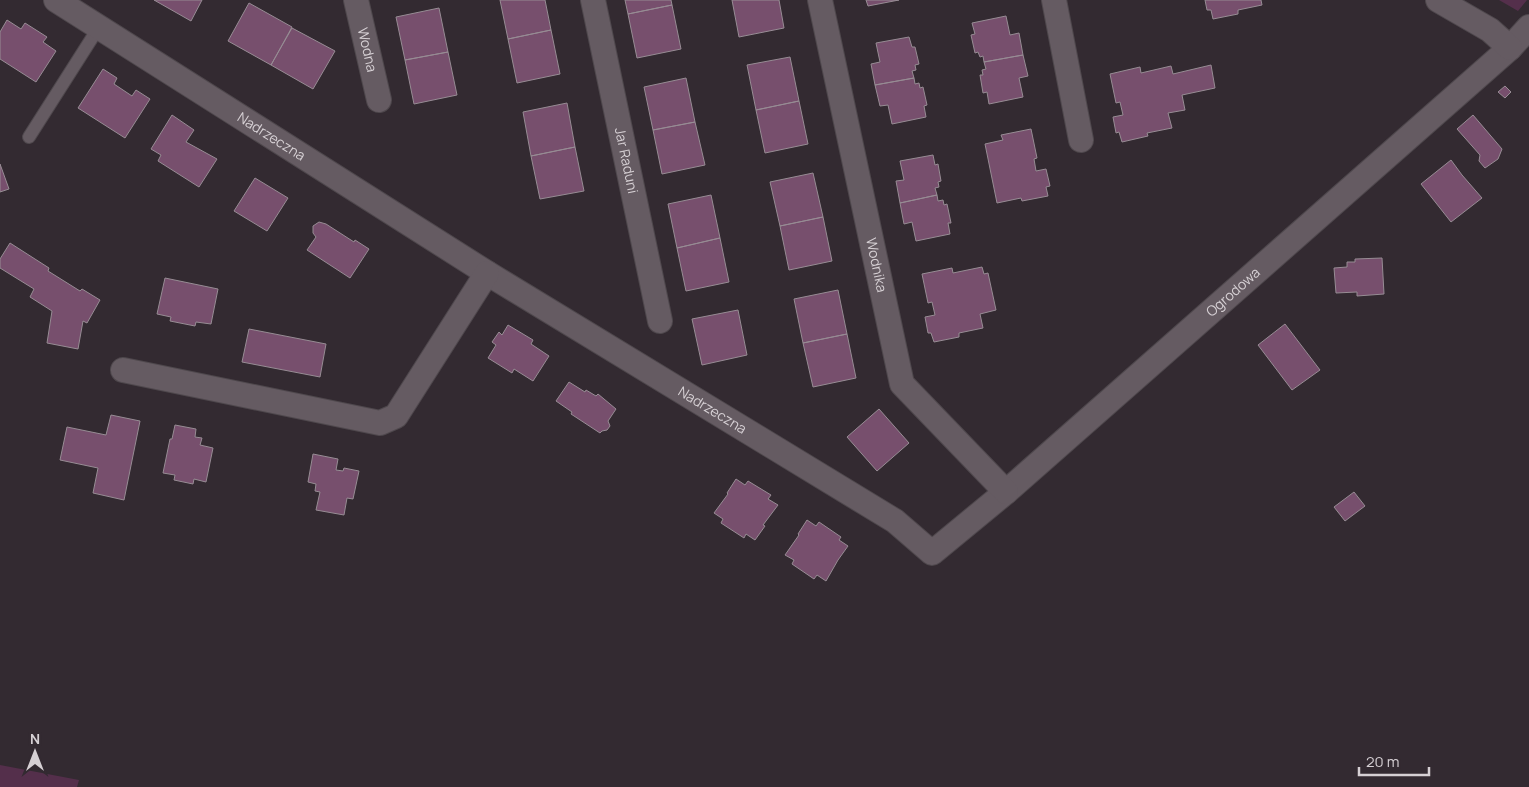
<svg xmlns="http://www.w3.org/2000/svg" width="1529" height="787" font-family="Manrope,sans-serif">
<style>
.green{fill:#542f4b}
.building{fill:#774f6d;stroke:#978c94}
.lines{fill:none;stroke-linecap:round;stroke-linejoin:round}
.service-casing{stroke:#4f484d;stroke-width:14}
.minor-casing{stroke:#4f484d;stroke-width:26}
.service{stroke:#655b62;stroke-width:12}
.minor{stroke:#655b62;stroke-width:24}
.labels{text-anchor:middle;stroke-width:5;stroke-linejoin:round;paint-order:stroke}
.street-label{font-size:14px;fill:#d6d0d4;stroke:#332a31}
</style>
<rect width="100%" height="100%" fill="#332a31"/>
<path class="green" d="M1499,0H1527L1518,11Z
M0,765L79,780L77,787H0Z"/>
<path class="building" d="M154,0H202L191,21Z
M500,0H545L551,30L508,39Z
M625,0H671L672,5L628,14Z
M732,0H779L784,28L739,37Z
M866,0H899L868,6Z
M1205,0H1261L1262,5L1238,10V14L1213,19L1211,10H1207Z
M249,3L292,27L271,65L228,41Z
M672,5L681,49L637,58L628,14Z
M439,8L448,52L405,60L396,17Z
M1006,16L1010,35L1019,33L1023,55L984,62L983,56L980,57L978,52L975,53L971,35L975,34L972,23Z
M7,20L21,29L25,23L47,37L43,42L56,51L36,82L0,59V32Z
M292,28L335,51L313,89L271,65Z
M551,30L560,74L517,83L508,39Z
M909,37L912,47H915L919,64L915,65L916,70L912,71L914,78L875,85L871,64L880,62L876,43Z
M448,52L457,95L414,104L405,60Z
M1023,55L1028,76L1019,78L1023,97L989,104L987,92L983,93L980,75H983L982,70L986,69L984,62Z
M790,57L799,101L756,110L747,65Z
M1211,65L1215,88L1182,95L1185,110L1168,113L1172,128L1147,133L1148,136L1122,142L1119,132L1116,133L1113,117L1123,115L1120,102L1116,103L1110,74L1140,67L1141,73L1171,66L1173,74Z
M103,69L117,78L114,84L132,96L136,90L150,99L125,138L78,108Z
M686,78L695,122L653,130L644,87Z
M914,78L915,84L919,83L920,88L923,87L927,105L924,106L926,117L892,124L888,105L880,106L875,85Z
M1505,86L1511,92L1505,98L1498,92Z
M799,101L808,144L765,153L756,110Z
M567,103L575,147L531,156L523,112Z
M172,115L194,130L186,142L217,159L199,187L158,161L161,155L151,149Z
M1473,115L1502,149L1498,159L1485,168L1479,161L1480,155L1457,129Z
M695,122L705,165L662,174L653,130Z
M1031,129L1037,158L1034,159L1036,171L1046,169L1050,186L1046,187L1048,196L1022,201L1021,198L997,203L985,144L1003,140L1001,135Z
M575,147L584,191L540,199L531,156Z
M933,155L935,165L938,164L941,181L938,182L939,187L935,188L937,195L900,203L896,181L904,180L900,161Z
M1451,160L1462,175L1482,198L1451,222L1421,184Z
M0,164L9,189L0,192Z
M813,173L823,217L780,226L770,182Z
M255,178L288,198L267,231L234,211Z
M711,195L720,238L677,248L668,204Z
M937,195L938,201L943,200L944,205L947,204L951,223H948L950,234L916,241L912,222L904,224L900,203Z
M823,217L832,261L789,270L780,226Z
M319,222L326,224L354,242L355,240L369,249L350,278L307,250L316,237L313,233V226Z
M720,238L729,282L686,291L677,248Z
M10,243L49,268L48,271L80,291L82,289L100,300L87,323L83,321L78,349L47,343L52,311L30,297L34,289L0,268V259Z
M1382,258L1384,294L1357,296V292L1336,293L1334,268L1347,267V262H1355V259Z
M982,267L984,274L988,273L996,310L980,314L983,328L959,333V337L934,342L931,333H928L925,317L935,315L932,302L928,303L922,274L952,268L953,273Z
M165,278L218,289L211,324L196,322L195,326L170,321L171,317L157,314Z
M838,290L847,334L803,343L794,299Z
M738,310L747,355L702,365L692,319Z
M1285,324L1320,370L1292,390L1258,345Z
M508,325L533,340L531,344L549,356L533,381L514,369L512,373L488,358L496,345L492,342L499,332L502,335Z
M249,329L326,344L320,377L242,362Z
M847,334L856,378L813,387L803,343Z
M569,382L585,392L586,390L596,396L598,394L616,409L608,421L610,426L607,430L602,431L600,433L571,414L572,412L556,401Z
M879,409L909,443L877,471L847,437Z
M111,415L140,421L124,500L93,493L98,468L60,460L67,427L106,435Z
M175,425L196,429L195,437L202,438L200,445L213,448L206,482L194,479L193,484L174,480L175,475L163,473L170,439H172Z
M313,454L338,459L336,470L343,471L344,468L359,471L353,499L347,498L344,515L316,510L320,492L315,491L316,484L308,482Z
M736,479L745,485L748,481L771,495L768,499L778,505L763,525L765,526L755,540L746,534L744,538L721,523L723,519L714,513L728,494L727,493Z
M1354,492L1365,506L1345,521L1334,507Z
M807,520L816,526L819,522L841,537L839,540L848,546L838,560L826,581L817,575L814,579L792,564L794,560L785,555L799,535L798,534Z"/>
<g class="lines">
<g class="service-casing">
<path id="service" d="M29,137L99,27"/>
</g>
<g class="minor-casing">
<g id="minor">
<path id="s1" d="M56,0L487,273L895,521L932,553L1006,492L1510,48L1529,27"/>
<path id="s2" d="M356,0L379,100"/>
<path id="s3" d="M593,0L660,321"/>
<path id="s4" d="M820,0L902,384L1006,492"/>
<path d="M1054,0L1081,140"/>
<path d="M1438,0L1490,30L1510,48"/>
<path d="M123,370L380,423L396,416L487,273"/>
</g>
</g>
<use href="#service" class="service"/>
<use href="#minor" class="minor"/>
</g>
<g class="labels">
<g class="street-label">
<text dy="5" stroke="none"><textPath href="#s2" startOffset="51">Wodna</textPath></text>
<text dy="5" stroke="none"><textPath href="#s1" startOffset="255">Nadrzeczna</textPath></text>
<text dy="5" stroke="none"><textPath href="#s3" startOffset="164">Jar Raduni</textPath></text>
<text dy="5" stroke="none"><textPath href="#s4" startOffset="271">Wodnika</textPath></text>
<text dy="5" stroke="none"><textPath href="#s1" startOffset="1435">Ogrodowa</textPath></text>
<text dy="5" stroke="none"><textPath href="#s1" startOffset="774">Nadrzeczna</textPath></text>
</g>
</g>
<g transform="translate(35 752)" stroke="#332a31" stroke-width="4" paint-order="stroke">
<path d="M0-4L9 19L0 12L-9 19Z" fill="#d6d0d4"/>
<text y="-8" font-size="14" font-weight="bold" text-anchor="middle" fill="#d6d0d4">N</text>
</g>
<path d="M1359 767v8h70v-8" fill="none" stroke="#d6d0d4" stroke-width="2.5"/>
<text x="1366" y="767" font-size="15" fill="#d6d0d4" stroke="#332a31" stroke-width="4" paint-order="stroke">20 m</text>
</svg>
